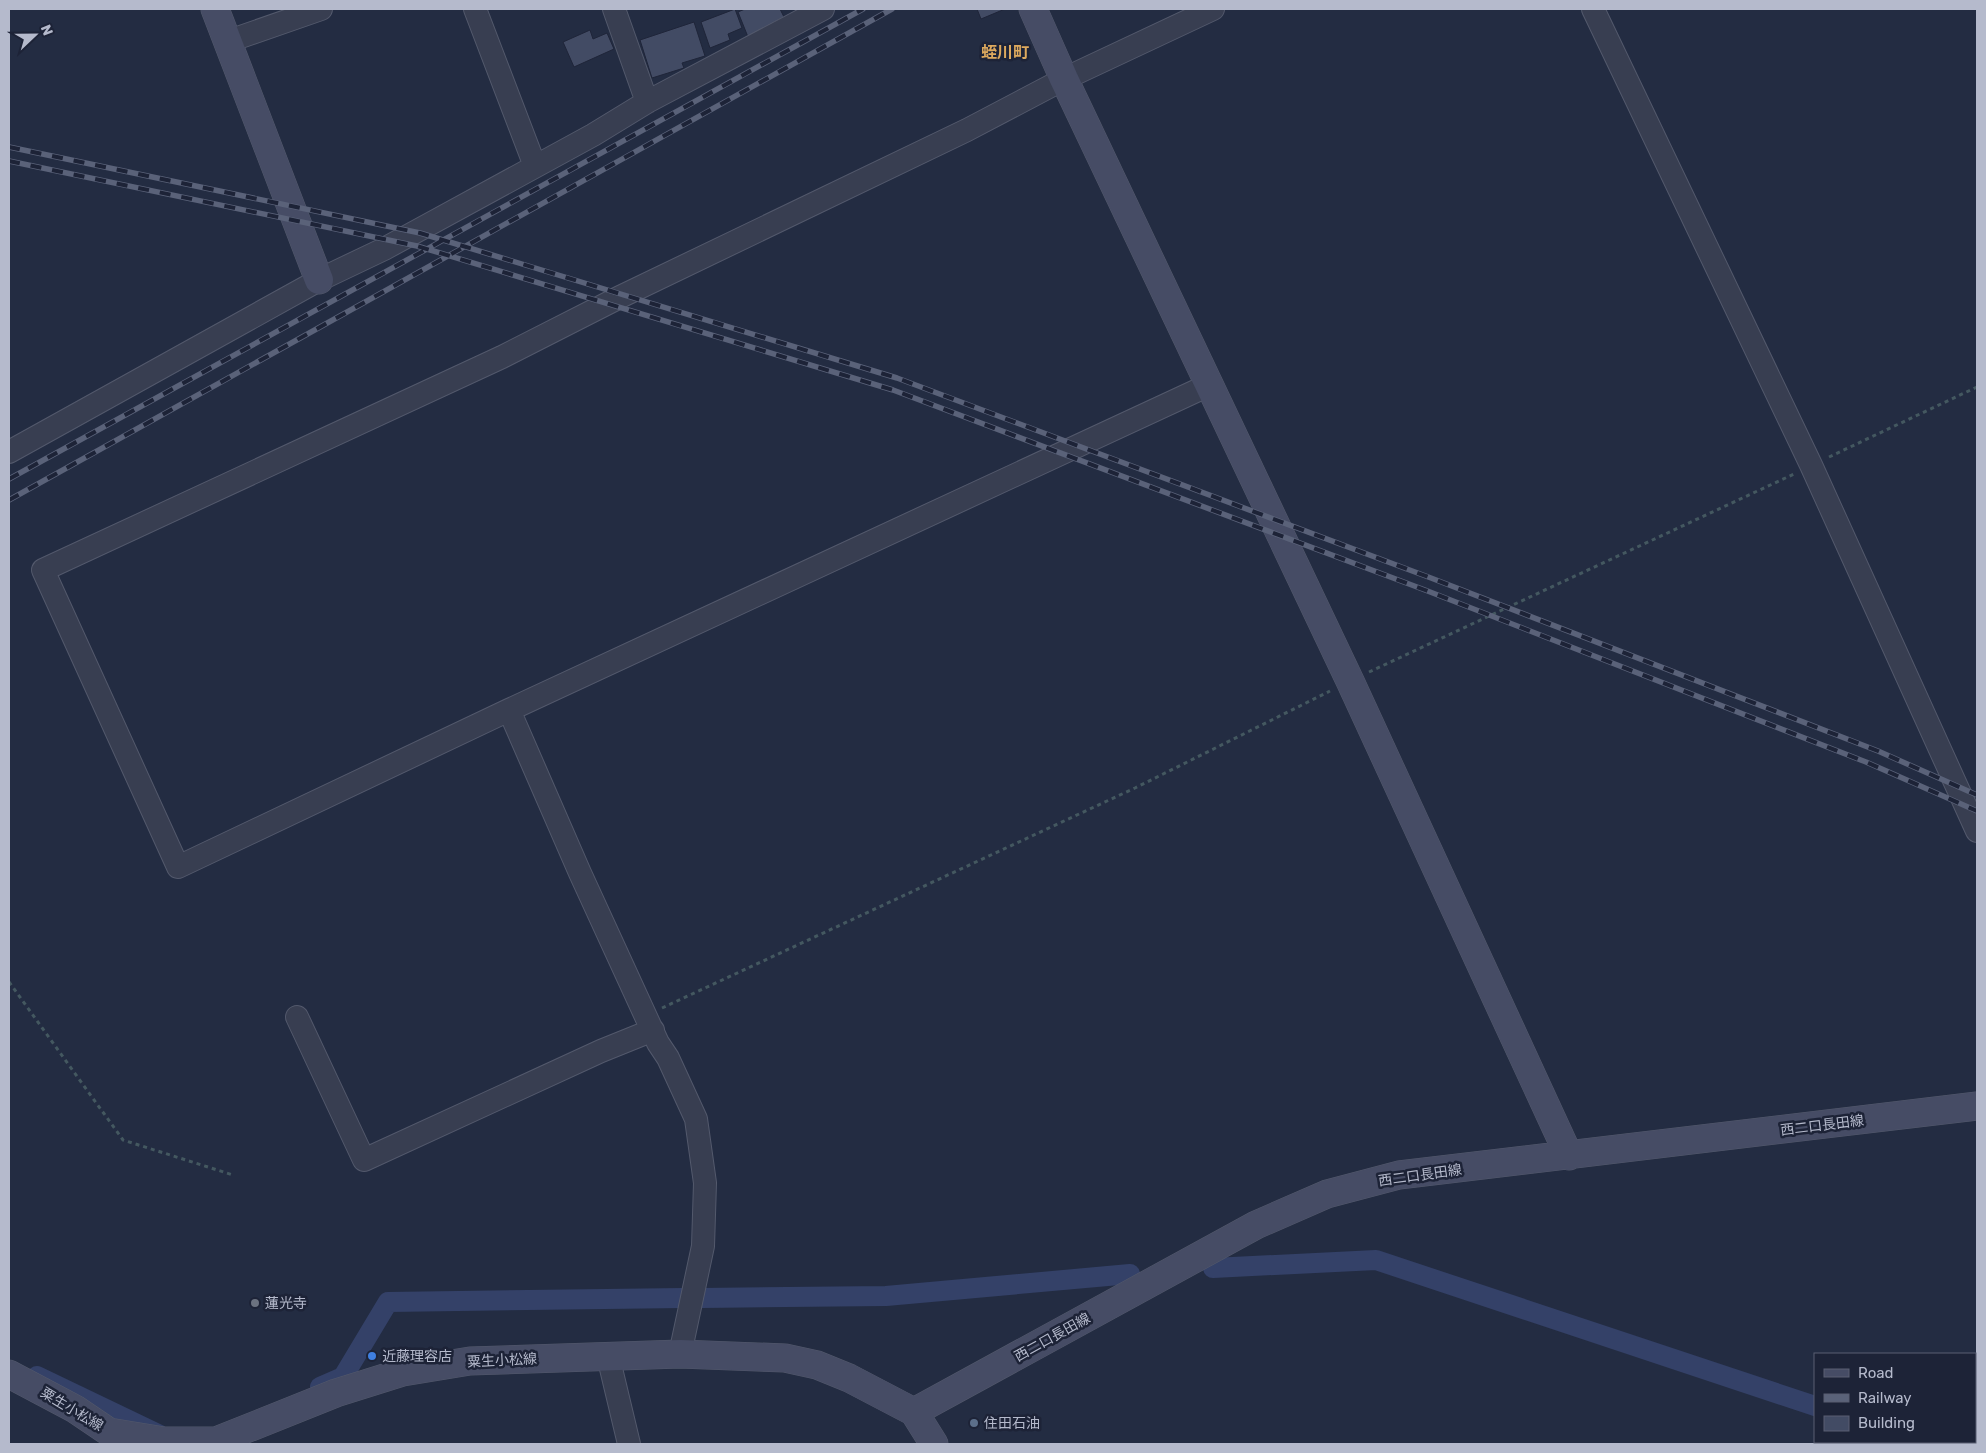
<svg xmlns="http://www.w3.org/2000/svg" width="1986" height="1453" font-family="Rubik,'Noto Sans JP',sans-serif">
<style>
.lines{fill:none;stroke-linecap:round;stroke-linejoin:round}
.canal{stroke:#344168;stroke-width:20}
.building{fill:#424b64;stroke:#1f2539}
.street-casing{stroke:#53596c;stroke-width:24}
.secondary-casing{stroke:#53596c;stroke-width:29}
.path{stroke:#445860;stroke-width:3;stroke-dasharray:4 4;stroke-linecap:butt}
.street{stroke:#383e51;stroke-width:22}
.secondary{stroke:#464c65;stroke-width:28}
.rail-casing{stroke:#5a6279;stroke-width:5.5}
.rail{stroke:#1d2337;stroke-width:4;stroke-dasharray:11;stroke-linecap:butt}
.worship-dot{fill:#6b7280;stroke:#1d2337;stroke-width:2}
.shop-dot{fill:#3f7fe0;stroke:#1d2337;stroke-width:2}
.service-dot{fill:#5c6f8a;stroke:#1d2337;stroke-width:2}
.labels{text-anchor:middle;stroke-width:5;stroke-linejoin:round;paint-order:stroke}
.street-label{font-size:14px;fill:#b5bacc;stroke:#1d2337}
.poi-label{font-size:14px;fill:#b5bacc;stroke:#1d2337;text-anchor:start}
.quarter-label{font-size:16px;font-weight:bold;fill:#dda95e;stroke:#1d2337}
</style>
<rect width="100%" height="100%" fill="#232c42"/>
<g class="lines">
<path class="canal" d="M1213,1268L1376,1260L1815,1406
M702,1298L886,1296L1130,1274
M37,1376L160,1435
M320,1387L343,1377L388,1302L683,1298
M1921,1442L1928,1444"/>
</g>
<path class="building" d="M735,9L742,28L728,34L730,40L710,48L701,22Z
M745,9H780L784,17L773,23L774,25L748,37L738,12Z
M977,9H1005L981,19Z
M694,22L705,56L682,63L684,68L652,78L640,40Z
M590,30L593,39L607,33L614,49L574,67L563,42Z"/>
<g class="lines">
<g class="street-casing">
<path id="street" d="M475,9L535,166
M614,9L647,102
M1593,9L1811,465L1977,831
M226,42L321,9
M1211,384L509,710L178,867L43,570L502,357L620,297L967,130L1064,79L1213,9
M9,452L319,280L384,249L593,135L647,102L823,9
M509,710L580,873L658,1043L668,1058L696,1119L705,1183L703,1246L680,1354
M297,1017L364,1160L601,1051L653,1030
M608,1356L629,1444"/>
</g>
<g class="secondary-casing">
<path id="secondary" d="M215,9L319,280
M1033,9L1064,79L1350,681L1569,1156
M9,1374L75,1409L109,1432L164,1441H216L336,1393L403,1372L470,1361L680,1354L785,1358L817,1365L849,1378L914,1412L934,1444
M914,1412L1256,1225L1327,1194L1399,1175L1977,1106"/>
</g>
<path class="path" d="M1829,457L1977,387
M1369,672L1794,474
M9,982L123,1140L233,1175
M662,1008L1135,788L1330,691"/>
<use href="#street" class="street"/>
<use href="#secondary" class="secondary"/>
<g class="rail-casing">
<path id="rail" d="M9,147L420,233L897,378L1431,578L1878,751L1977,795
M9,161L417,246L893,390L1425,590L1866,762L1977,811
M9,479L863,9
M9,500L892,9"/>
</g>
<use href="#rail" class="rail"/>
</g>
<circle class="worship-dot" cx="255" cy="1303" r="5"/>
<circle class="shop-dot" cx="372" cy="1356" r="5"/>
<circle class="service-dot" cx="974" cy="1423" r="5"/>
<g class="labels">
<g class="street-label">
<text transform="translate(1822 1125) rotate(-7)" y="5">西二口長田線</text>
<text transform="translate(1420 1175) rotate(-8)" y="5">西二口長田線</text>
<text transform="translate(1052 1337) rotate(-29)" y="5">西二口長田線</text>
<text transform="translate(502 1360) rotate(-3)" y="5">粟生小松線</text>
<text transform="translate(72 1409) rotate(31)" y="5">粟生小松線</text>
</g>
<g class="poi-label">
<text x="265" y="1308">蓮光寺</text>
<text x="382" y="1361">近藤理容店</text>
<text x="984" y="1428">住田石油</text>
</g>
<g class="quarter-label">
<text x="1005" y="58">蛭川町</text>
</g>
</g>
<rect width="1986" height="1453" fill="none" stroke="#b5bacc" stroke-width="20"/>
<rect x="1814" y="1353" width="162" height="90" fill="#1d2337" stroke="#5a5f73"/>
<rect x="1824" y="1369" width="25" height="8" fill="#464c65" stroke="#5a5f73"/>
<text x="1858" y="1378" font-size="15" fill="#b5bacc">Road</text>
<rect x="1824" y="1394" width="25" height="8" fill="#5a6279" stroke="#5a5f73"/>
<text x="1858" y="1403" font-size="15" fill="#b5bacc">Railway</text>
<rect x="1824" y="1416" width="25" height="15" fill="#424b64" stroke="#5a5f73"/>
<text x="1858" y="1428" font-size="15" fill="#b5bacc">Building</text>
<g transform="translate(35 35) rotate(68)" stroke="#1d2337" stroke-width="4" paint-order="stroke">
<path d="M0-4L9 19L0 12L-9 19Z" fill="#b5bacc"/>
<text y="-8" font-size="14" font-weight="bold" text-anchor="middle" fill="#b5bacc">N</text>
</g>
</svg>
